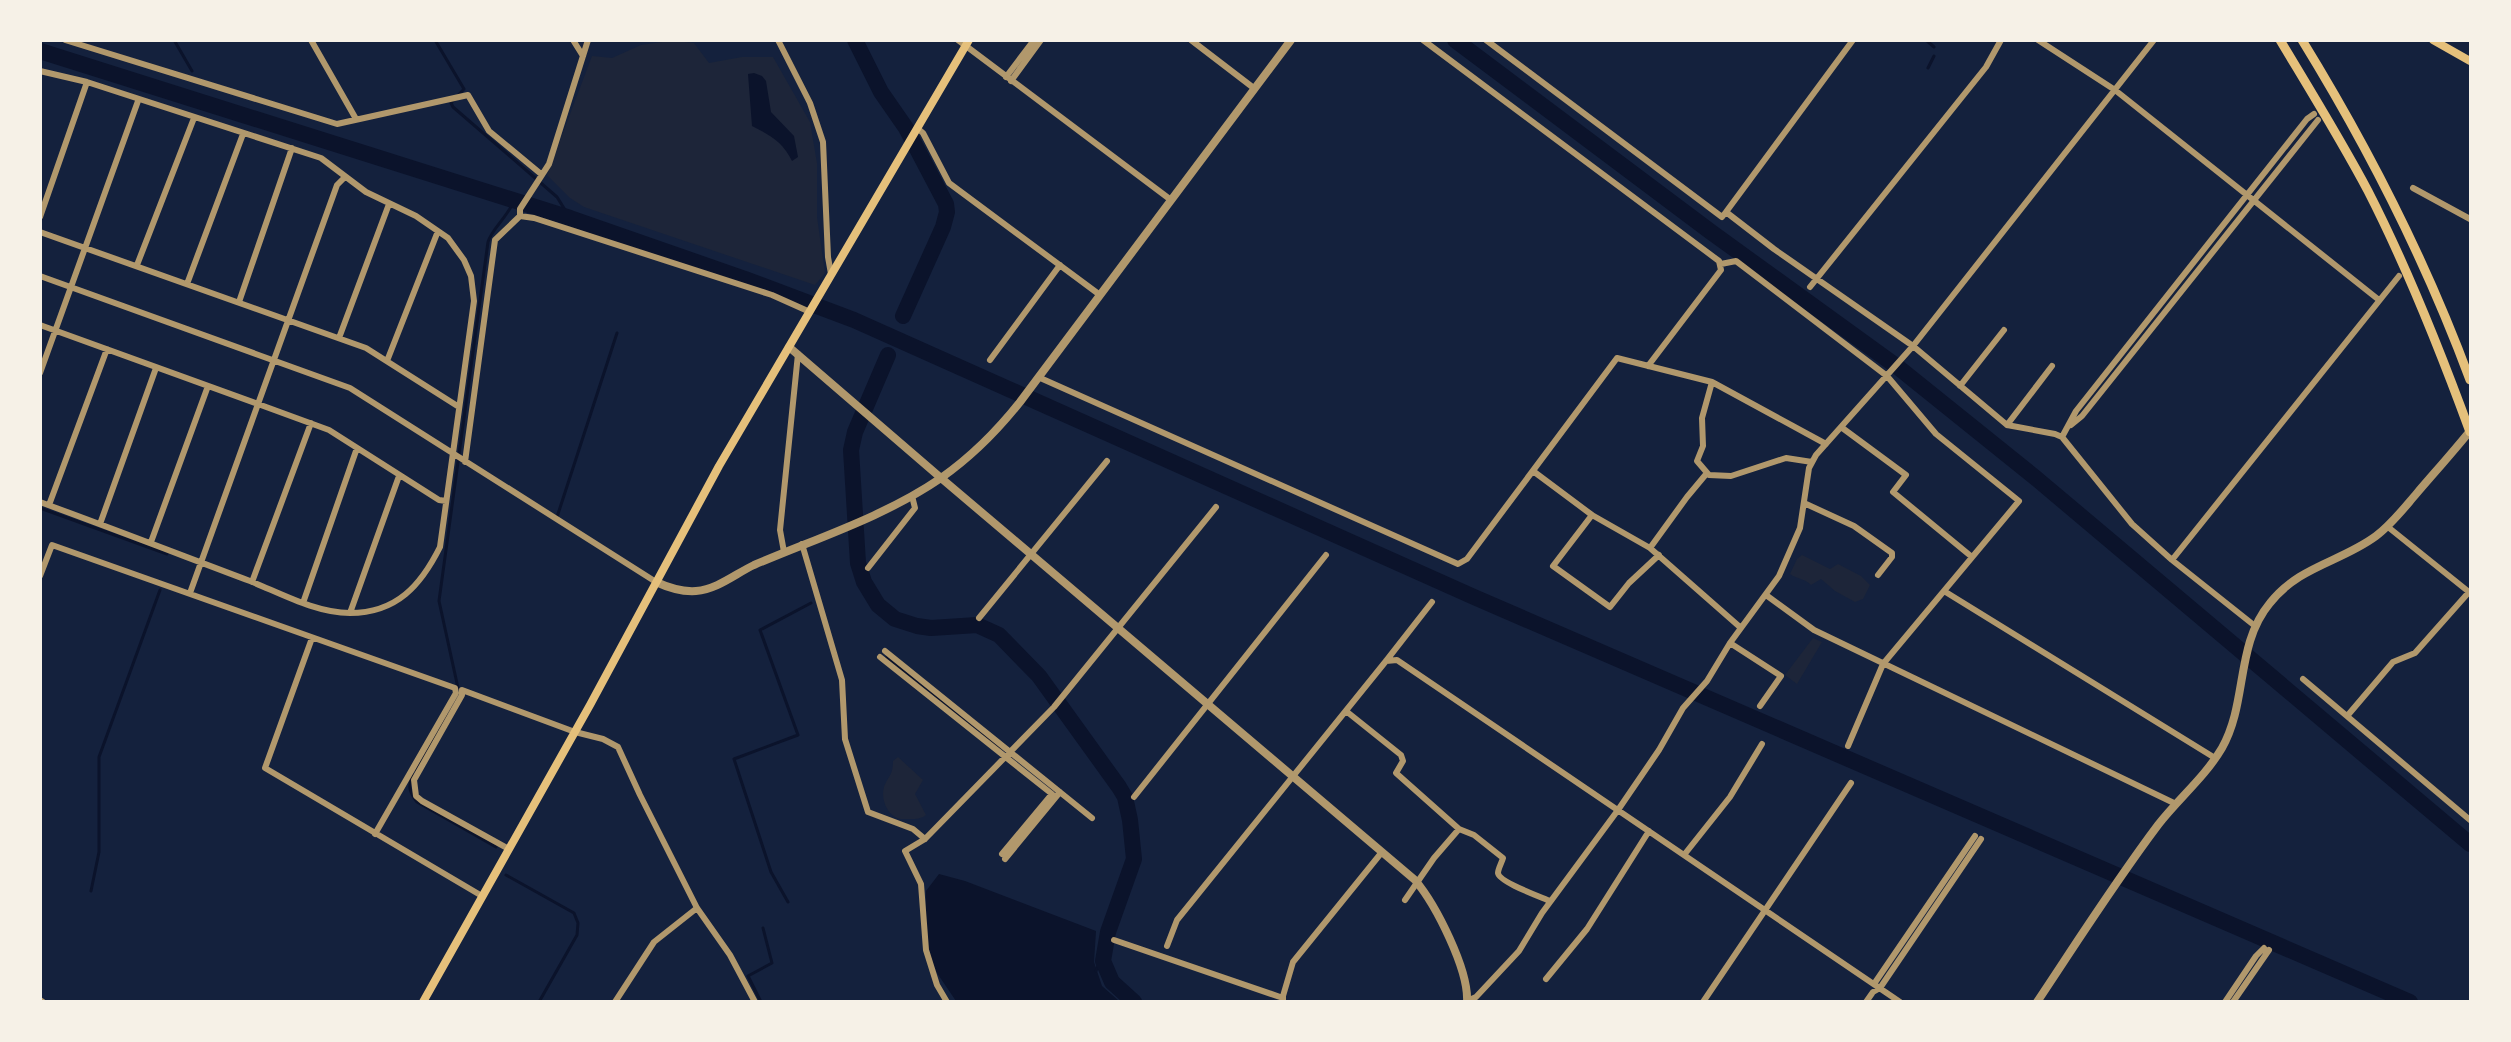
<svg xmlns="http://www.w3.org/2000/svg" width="2511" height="1042" font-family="'Libre Baskerville',serif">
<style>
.green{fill:#1d2539}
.water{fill:#0b132b}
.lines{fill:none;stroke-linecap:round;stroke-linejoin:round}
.stream{stroke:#0b132b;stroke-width:3}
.river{stroke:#0b132b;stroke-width:16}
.minor{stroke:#b1986c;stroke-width:6}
.tertiary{stroke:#b1986c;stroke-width:8}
.secondary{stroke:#e5c07b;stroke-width:8}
.trunk{stroke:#e5c07b;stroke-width:9}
</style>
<rect width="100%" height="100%" fill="#14213d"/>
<path class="green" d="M687,40L685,42L694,43L709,63L742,57H773L810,122L817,163V217L825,273L815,285L584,207L570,198L547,175L592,56L612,58L641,45L669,41Z
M1802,555L1830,569L1838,564L1861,576L1870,585L1863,599L1855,602L1835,591L1821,579L1811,585C1806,579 1797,579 1790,574L1797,559Z
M1813,638L1822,642L1797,684L1785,675Z
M898,757L923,780L915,794L926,815C920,820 911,819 903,819C889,819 880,800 884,787C888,776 893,776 893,761Z"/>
<path class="water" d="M754,73L762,76L766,81L771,112L794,136L798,157L792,161C783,142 770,135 752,126L748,74Z
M939,874L965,881L1096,931L1094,962L1102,986L1119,1001H956L937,973L926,949V891Z"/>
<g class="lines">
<path class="stream" d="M174,40L192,71
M435,40L464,89L451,103L453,107L557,197L570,218
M1926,40L1934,47
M1928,68L1934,56
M40,508L167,554
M557,517L617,333
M887,657L999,748
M458,688L439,601L488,242C491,230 508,216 514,201
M416,770L447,715
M413,775C407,786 410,793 417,802L496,847
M506,875L574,913L578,923L577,935L539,1002
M91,891L99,852V757L160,590
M788,902L771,872L734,759L798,735L760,630L811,603
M1096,971L1103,953
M761,1002L748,976L772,963L763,928"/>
<path class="river" d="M855,40L881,92L906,128L946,204L947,212L943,227L903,316
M1455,40L1711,232L1899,368L2037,479L2470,844
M40,51L570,218L745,279L854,320L1474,597L2410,1002
M888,355L855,432L851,450L858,563L864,582L878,605L895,619L917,626L931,628L977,625L999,635L1039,676L1119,787L1125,797L1130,820L1134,859L1108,932L1103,961L1112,982L1134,1002"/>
<path class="minor" d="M65,40L337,124L468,95L489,131L541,174
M311,40L356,119
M573,40L583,56
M778,40L810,103L823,142L828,257L831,274
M958,40L1171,200
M1191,40L1255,89
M1423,40L1719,261L1721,270L1648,366
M1486,40L1722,217L1726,212
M1853,40L1726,212L1774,249L1913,346L2007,425L2055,434L2062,437L2132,524L2172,560L2255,626
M2038,40L2115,90L2379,300
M40,71L87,82L321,158L366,192L416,216L448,238L464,260L471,276L474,301L440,547C421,585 397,613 350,613C316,613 282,594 250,581C181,555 111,528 40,502
M1006,77L1034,40
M1011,81L1041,40
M917,128L923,133L949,183L1100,295
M2413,188L2470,219
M520,216L534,218L772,295L810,312
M40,217L87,82
M40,232L366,348L459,407
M1721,264L1736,261L1887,376L1936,434L2019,501L1883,664L1848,746
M137,265L194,118
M40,276L350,388L656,582
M187,284L243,134
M1810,287L1986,67L2001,40
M239,302L292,148
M40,325L258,404L337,185L345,177
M339,338L389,204
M990,360L1060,265
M387,361L438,231
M40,373L138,101
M1038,377L1458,564L1467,559L1617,358L1712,382L1826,444
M1712,382L1702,418L1703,446L1697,461L1709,475L1731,476L1786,458L1812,462
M1960,386L2004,330
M2007,425L2052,366
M2071,425L2082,416L2318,120
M1841,427L1906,475L1893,492L1972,557
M2062,437L2076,411L2307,119L2314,114
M465,462L495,240L520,216V209L549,164L588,40
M1533,471L1592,515L1650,548L1741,628
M1804,503L1854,526L1892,553V557L1878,575
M49,505L107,349
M1592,515L1553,566L1610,607L1629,583L1659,555
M100,524L156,368
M151,542L208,386
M802,544L842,680L845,739L868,812L913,829L925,839
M1650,548L1687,497L1707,473
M784,552L780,530L798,354
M2172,560L2399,276
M868,568L915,508L912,496
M40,576L52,545L455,688L456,693L375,834
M252,582L311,423
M1944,591L2215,758
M190,593L258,404L329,430L439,500L446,501
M1766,595L1814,630L2176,804
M303,603L357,448
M350,613L399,476
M979,618L1107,461
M312,638L265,768L482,896
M1730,643L1781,676L1760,706
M885,651L1092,818
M880,657L1052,794L1002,854
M1386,661L1397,660L1900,1002
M2303,679L2470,820
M1346,711L1401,755L1403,761L1396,773L1459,829L1474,835L1503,858C1502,862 1498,869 1498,873C1499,882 1541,897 1550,901
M2348,715L2393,662L2415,653L2469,592L2388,527
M1134,797L1326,555
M509,849L422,801L416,796L414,780L462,695V690L575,732L603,739L618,747L640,795L697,908L730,955L755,1002
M1684,855L1730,797L1762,744
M1005,859L1060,792
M1405,900L1434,858L1459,829
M1114,940L1283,998
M1167,946L1177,920L1386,661L1432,602
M1546,979L1587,929L1649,831
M1874,984L1975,836
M40,1000L43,1002
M1467,1001L1476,997L1519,951L1542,913L1618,810L1659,750L1683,708L1707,681L1730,643L1779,576L1800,528L1809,468L1816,455L1913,346L2154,40
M615,1002L654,942L697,908
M947,1002L937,985L926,950L921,884L905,851L925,839L1054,707L1216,507
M1283,1002V996L1293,962L1382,852
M1703,1002L1851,783
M1866,1002L1873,992L1880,988L1981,839
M2225,1002L2256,956L2264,948
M2233,1002L2269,950"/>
<path class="tertiary" d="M789,347L941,478L1415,880C1436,905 1469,970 1467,1002
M656,582C669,588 682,592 696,591C718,589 735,574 754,565C817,538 884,517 941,478C971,457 997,431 1020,402L1291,40
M2037,1002C2077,942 2115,882 2158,825C2178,799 2205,777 2222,748C2248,702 2235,645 2270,603C2299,566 2341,562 2376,536C2392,524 2404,508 2417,493C2435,472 2453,452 2470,431"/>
<path class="secondary" d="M2433,40L2470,61
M423,1002L590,705L719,466L969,40"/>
<path class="trunk" d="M2280,40C2310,90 2341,140 2368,191C2408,269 2440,350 2470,432
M2302,40C2369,149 2426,261 2470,380"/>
</g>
<rect width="2511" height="1042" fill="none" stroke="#f6f1e7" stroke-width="84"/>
</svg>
